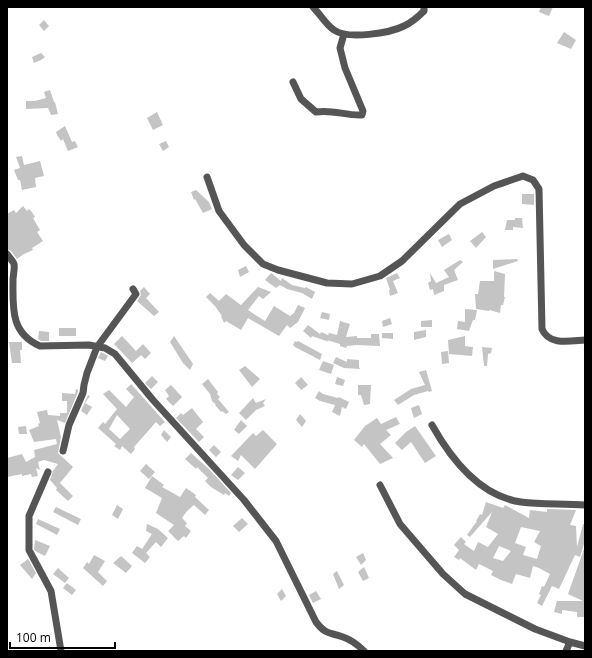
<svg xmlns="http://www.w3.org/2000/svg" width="592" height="658" font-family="'Open Sans',sans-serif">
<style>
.building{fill:#c4c4c4;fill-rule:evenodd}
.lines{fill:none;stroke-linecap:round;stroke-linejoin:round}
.minor{stroke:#555;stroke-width:7}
</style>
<rect width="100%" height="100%" fill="#fff"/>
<path class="building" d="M541,7H553L549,16L539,12Z
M44,20L49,26L44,31L39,25Z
M564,32L576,40L571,49L557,43Z
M41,53L45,57L41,60L34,63L32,57Z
M50,90L54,102H55L58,114L51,115L48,108L26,109V101H35L46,98L44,92Z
M157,112L163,125L153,130L147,118Z
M65,126L72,142L75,141L78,147L68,151L63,139L61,141L57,135L56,132Z
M166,141L169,147L163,151L159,144Z
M22,156L24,165L40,161L44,176L35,178L36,187L22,190L20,180H18L14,170L20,168L16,157Z
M196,190L209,202L212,209L203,213L195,199L194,200L191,192Z
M522,194H534V205L522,204Z
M23,206L27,211L29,209L32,212L35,217L33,218L40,230L37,232L43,241L32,248L33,250L24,254L17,259L11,251L7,249V214L14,210L16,213Z
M515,218H522L523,228L513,227V230H505L507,220H515Z
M482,232L486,237L476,248L470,241Z
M449,234L452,240L442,247L438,240Z
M517,259L518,261L493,269V260Z
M460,260L463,262L454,270L458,280L444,285V291L434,295L433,289L430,290L428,283L431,281L430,273L436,283L449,277L444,270Z
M246,266L249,272L240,277L238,270Z
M494,271L505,274L504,297H505L503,305H501L500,313L489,310V311L476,309L475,294H478L480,281H494Z
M271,273L281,281L282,278L292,285L305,288L306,287L315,292L312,299L302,293L287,289L280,285L276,288L265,280Z
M397,273L400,278L393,281L398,293L390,296L389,290H390L386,278Z
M144,287L150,294L146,298L159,312L154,316L137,301L141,295L140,291Z
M258,287L271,292L263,299L259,296L248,310L265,321L274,306L290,316L294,313L298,305L305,308L298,322L290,328L287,325L279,336L248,318L241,330L226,321L224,323L221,316H222L215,306L206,297L210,293L219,301L226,294L241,305Z
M465,309L477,310L475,320H473L469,331L457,329L458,321L465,322Z
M322,312L330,314L329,320L320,318Z
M390,318L392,324L383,327L382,321Z
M432,320V327H421V321Z
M340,321L350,324L346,337L357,336V338H371V334H379L380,346L356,345L347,346L346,348L340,346V344L327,340L329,342L312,336L311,338L303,331L308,325L320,334L321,332L328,335L329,333L337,335Z
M59,328H76V336H59Z
M426,330V337L414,340V332Z
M39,331L49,332V341H41L38,339Z
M382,333H393V339L382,338Z
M122,336L136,351L143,344L151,353L145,359L141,355L132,363L114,344Z
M174,336L193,364L190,370L183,363L170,342Z
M465,336V346L473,347L472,356L449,354L448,340Z
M295,341L297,342L298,341L322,354L320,360L295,347L293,345Z
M9,342H22V350H20L21,363H12Z
M482,347L492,348L491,353L488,354L487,366H484Z
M448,351L449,363L442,364L441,352Z
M101,352L108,356L105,361L98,358Z
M336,357L347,362V359L359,360V367L360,369L344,368L333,363Z
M323,361L334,365L331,374L319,370Z
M245,366L260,379L252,387L239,370Z
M426,370L432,391L429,392L428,391L414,395L398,405L394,400L411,389L425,385L419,372Z
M152,376L158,382L151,389L145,383Z
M301,377L308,385L301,390L295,383Z
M337,377L345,380L343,386L335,384Z
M208,379L218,392L217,394L220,397L218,399L229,412L226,414L222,411L221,412L215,405H216L212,401L210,394L202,384Z
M131,384L165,422L160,426L156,422L134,447L135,449L131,454L122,446L120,450L114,446L116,444L98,428L103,422L105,424L117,409L103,394L109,390L126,407L134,397L126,389ZM117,415L130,429L120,439L109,429Z
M171,385L182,397L173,406L166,399L169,396L165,390Z
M358,385H371L370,404L364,405L361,395H358Z
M76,389L78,390V392L65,423L57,420L61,437L58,453L73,467L60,483L73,496L68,501L56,490L57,488L50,480L53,471L58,464L44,460L38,462L40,470L36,468L38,476L32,477L31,474L22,476V474L7,477V458L22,454L26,462L35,457L34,450L57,444L56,439L34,442L29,430L39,426L38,424L40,423L37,412L47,410L48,415L60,416V413H67V401H62V393L75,394Z
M319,391L323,394L338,398L339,397L349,402L346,409L342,407L340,416L332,412L335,405L320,401L315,398Z
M88,395L90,396L85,403L92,407L87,415L81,411Z
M253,398L256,403L266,399L263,403L265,406L256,410L246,420L239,413Z
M419,405L422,414L414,418L411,408Z
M192,408L203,422L196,429L204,437L199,442L176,418L181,413L183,415Z
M300,414L306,421L302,427L296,420Z
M396,417L400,424L386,430L391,435L380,444L393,458L380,464L364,444L362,447L354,440L365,426L377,418L381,424Z
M241,420L247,426L239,434L234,430Z
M26,426L27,434H19L18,427Z
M415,426L436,456L425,463L411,442L402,450L395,443L406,432Z
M164,430L171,437L167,442L161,435Z
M263,430L277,444L255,469L241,455L238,461L231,456L253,433L256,436Z
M214,445L221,452L216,457L209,450Z
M191,453L210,470L231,493L229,496L225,493L224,495L211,487L205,481L208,478L197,467L196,469L185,459Z
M146,464L155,472L149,479L140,471Z
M238,467L245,473L238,480L231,475Z
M152,476L164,485L162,487L180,497L186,488L196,495L195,497L209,510L205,515L194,505L187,511L182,518L187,523L185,526L191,531L186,538L184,536L178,541L168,531L174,525L156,513L162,498L145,488Z
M486,502L503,508L505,505L529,518L530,510L547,512V509L576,510L570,525L576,526L577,547L583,524H585V544H584L580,557L575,555L559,589L552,586L542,606L537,603L541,595L539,594L542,586L544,587L550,574L539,568L533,566L530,578L516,574L512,584L501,580L491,575L493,571L479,564L476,570L460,558L459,560L454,557L459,550L454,545L461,537L466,542L464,544L474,551L478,542L488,547L498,534L486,527L492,512L470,537L467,535L477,521H476L480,514L482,515ZM521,527L540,531L534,542L541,546L537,559L523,555L526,547L515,543ZM499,546L511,551L503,561L493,558Z
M117,505L123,509L118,519L112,515Z
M56,507L81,519L78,525L53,512Z
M242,518L248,524L239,532L233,526Z
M38,519L60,529L57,535L36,524Z
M147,524L158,529L168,538L161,547L156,542L146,553L150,557L145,563L132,553L137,546L142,549L152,534L146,531Z
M35,540L50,546L45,556L35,551L34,549Z
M584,549L585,617H577V612L562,610V614L554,612L557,601H583L568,594Z
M363,553L366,560L361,565L356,557Z
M94,555L105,561L98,572L107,581L103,586L83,568L87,562L89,564Z
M121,556L132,566L126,573L113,563Z
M28,559L36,573L32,579L20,565Z
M364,567L369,578L363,581L358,572Z
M58,568L69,578L65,583L53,574Z
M337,571L344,585L339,589L333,574Z
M67,583L76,590L72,595L63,588Z
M282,589L286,596L281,601L277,594Z
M316,591L321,599L313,603L309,595Z"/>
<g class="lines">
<path class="minor" d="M313,7C320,14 326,25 334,30C348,40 390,33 404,26C413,22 418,17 424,11V7
M293,82L301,99L316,112C332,109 346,116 362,115L363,111L345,68L340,48L344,34
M207,177L219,211L244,245L263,264L278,270L327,283L352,284L380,276L402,261L460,204L494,186L523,176L533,180L539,189L542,329C549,346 570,341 585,340
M7,254C9,257 13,261 14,264C15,269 13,275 13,280C13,307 10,333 40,346L89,345L105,348L115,354L153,400L244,500L276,541L316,622C326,635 329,632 343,637C352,640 358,645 364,651
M432,425C451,459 479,496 521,502C542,505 564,503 585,505
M63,451L69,425L83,393L84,385L87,373L97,347L136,294L133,289
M48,472L29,516V550L51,591L61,651
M380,485L400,524L443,574L465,594L535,629L570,642L585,646
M566,651L570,642"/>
</g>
<rect width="592" height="658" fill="none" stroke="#000000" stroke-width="16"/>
<path d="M10 642v6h105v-6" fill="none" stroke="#000000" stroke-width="2"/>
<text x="16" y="642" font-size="12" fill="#000000" stroke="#ffffff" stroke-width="3" paint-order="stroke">100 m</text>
</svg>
